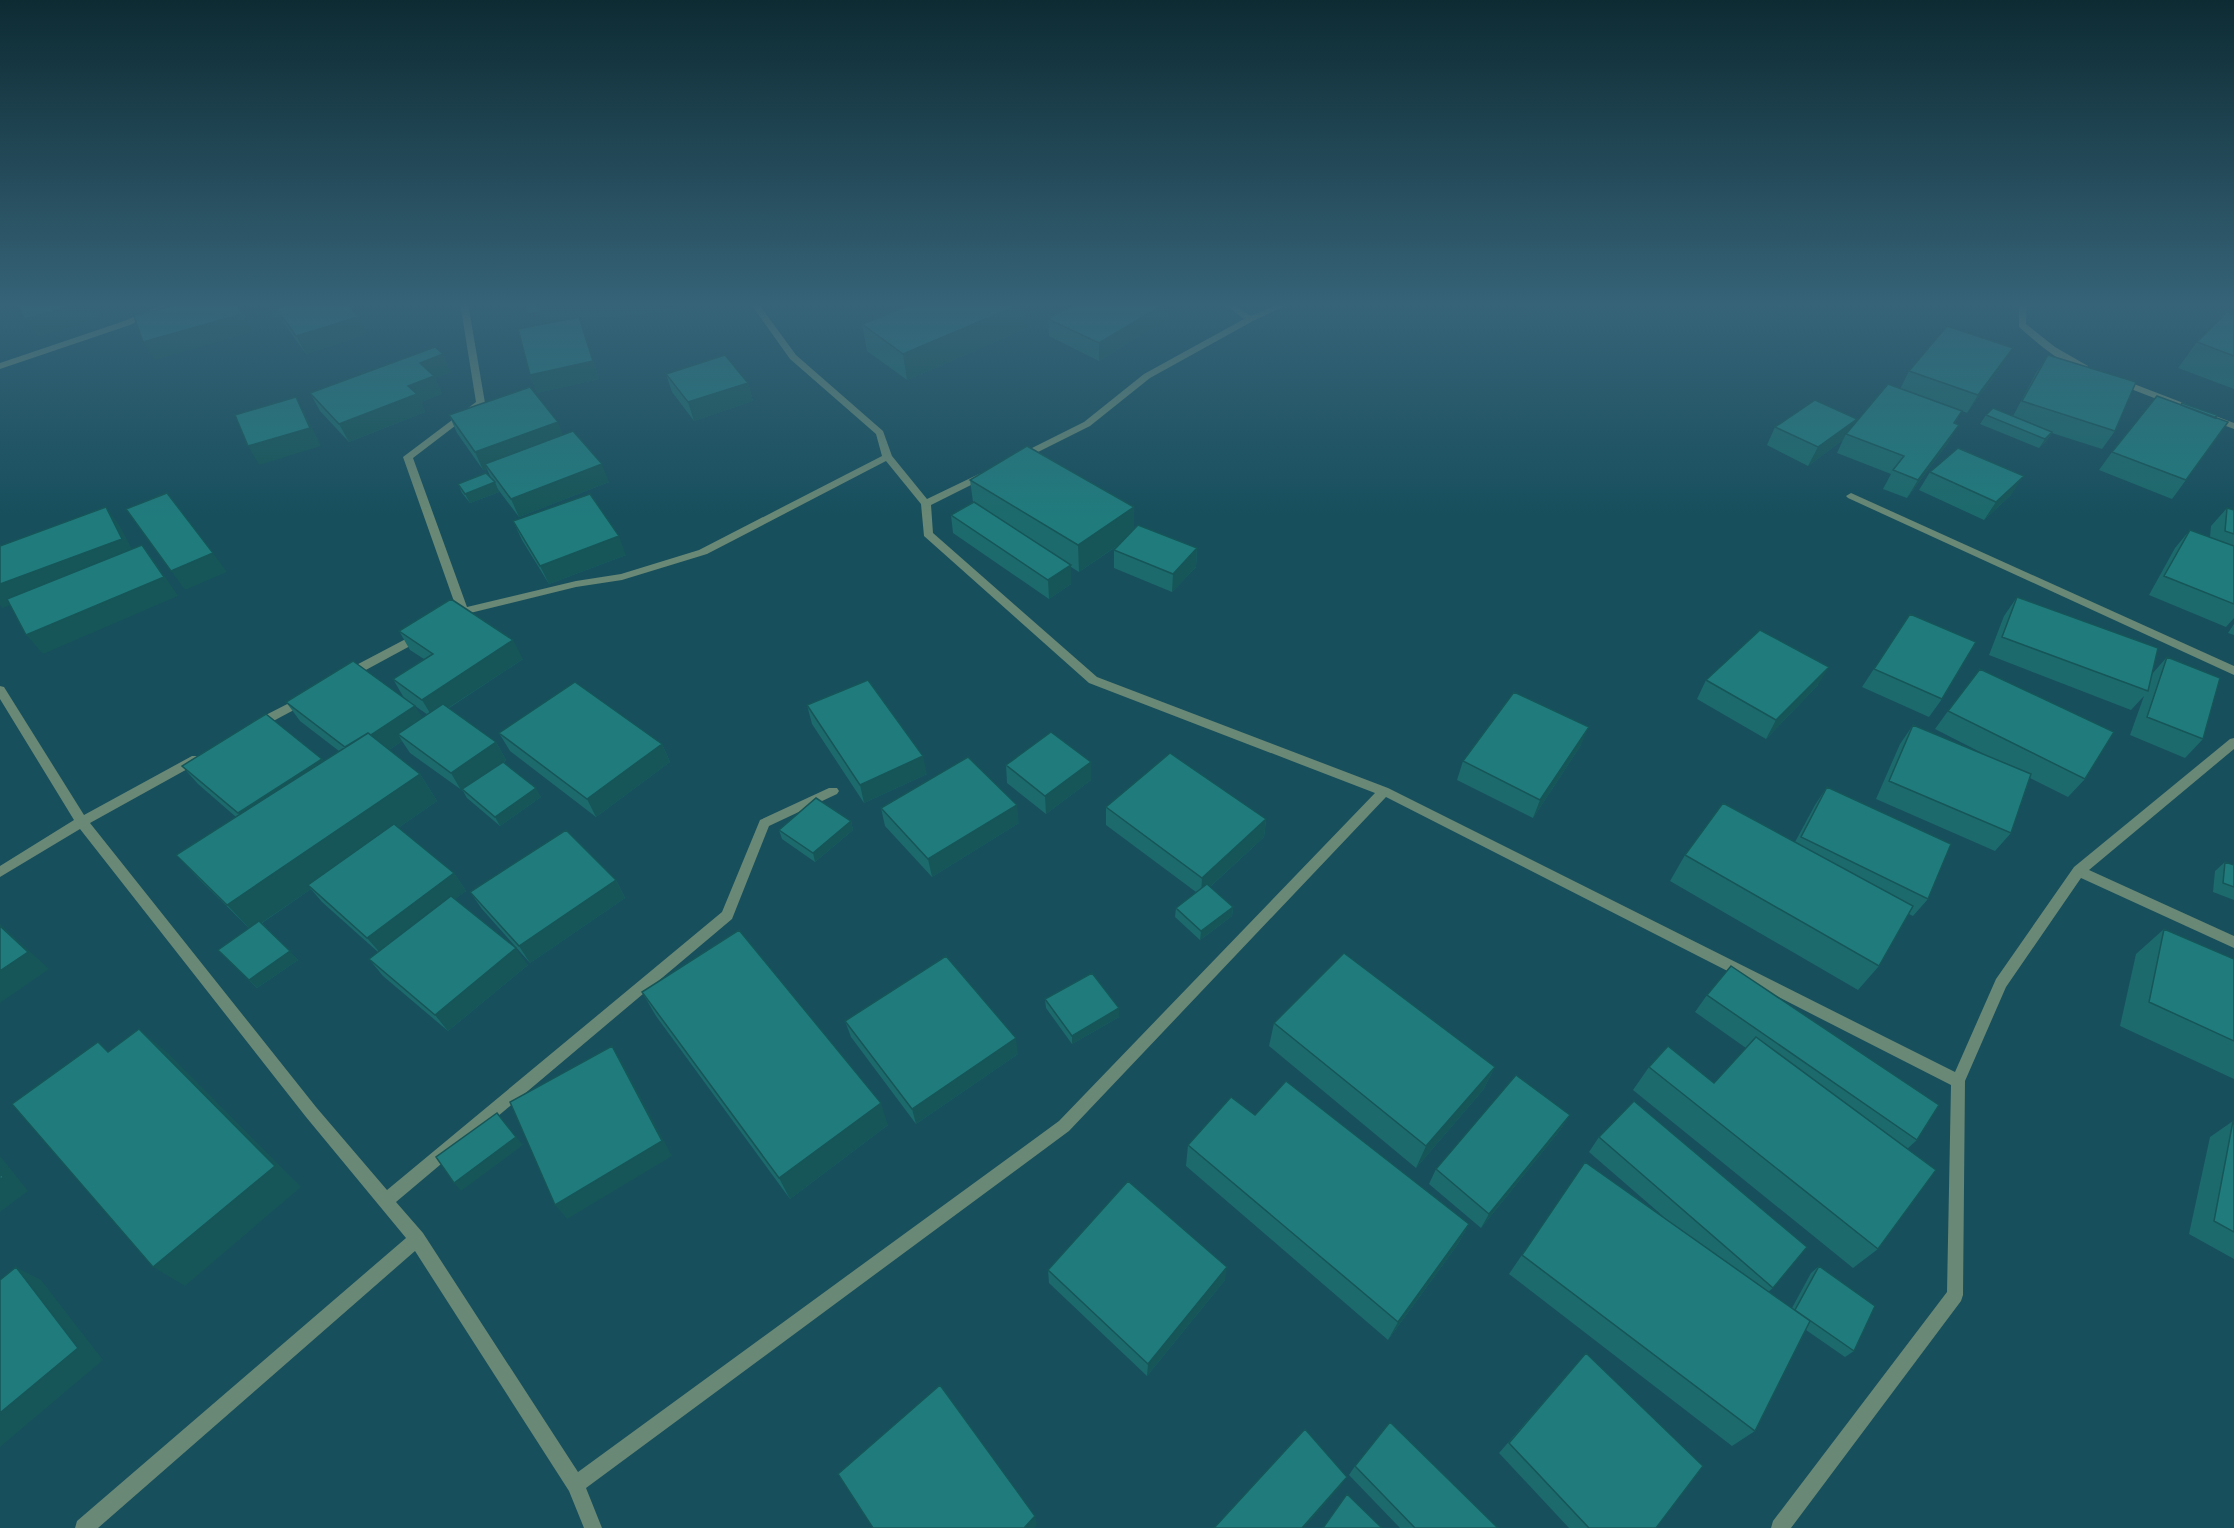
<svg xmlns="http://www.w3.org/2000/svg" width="2234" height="1528" font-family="'Alegreya Sans',sans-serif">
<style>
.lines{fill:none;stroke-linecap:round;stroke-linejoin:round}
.street{fill:#698875;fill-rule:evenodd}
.wall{fill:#1c6a6c}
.shaded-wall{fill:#165658}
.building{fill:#207b7d;stroke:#165658;stroke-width:1.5}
</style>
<rect width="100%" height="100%" fill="#174f5d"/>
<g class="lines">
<path class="street" d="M168,303H178L130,325L0,369V363L124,321Z
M460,303H468L485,403L413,458L467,607L576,581L621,574L699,550L882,456L876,434L790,359L750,303H758L796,355L883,431L892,456L927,499L981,473H987V477L931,505L933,533L1097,677L1388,788L1955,1072L1996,979L2074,867L2230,739L2234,738V749L2089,870L2234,936V948L2081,878L2006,987L1965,1081L1963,1295L1961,1301L1791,1528H1771L1773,1521L1947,1292L1951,1085L1386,797L1069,1131L586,1488L602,1528H584L569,1491L415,1251L98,1528H75L77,1521L406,1238L306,1117L80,829L0,877V866L74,820L0,699V686L4,687L84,815L192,756H200L202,759L200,762L90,823L316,1107L387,1190L722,912L760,820L829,788H837L839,791L837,794L769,826L732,919L396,1202L423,1233L578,1472L1059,1121L1375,793L1089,683L924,536L921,504L886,461L707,554L622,580L576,587L466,614L455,620L451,619L450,616L457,610L403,457L476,402Z
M1223,303H1232L1251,316L1281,303H1291L1253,321L1150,378L1090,426L1024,459H1018V455L1084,422L1144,374L1244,319Z
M2019,303H2027L2026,324L2055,347L2088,366V370C2068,371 2034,340 2019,327Z
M2121,379L2186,404L2187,406L2186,408H2180L2118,384L2117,382Z
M2213,415L2234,423V429L2210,420L2208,418Z
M1851,493L2234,666V675L1848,498L1846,496Z
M419,632L424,636L423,639L351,678H343L341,675L343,672Z
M303,696L309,700L307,703L262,727H254L252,724L254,721Z"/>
</g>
<path class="wall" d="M265,303L367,334L306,354L286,326L282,318L275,320Z
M524,303H678V310L580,320L599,379L537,393L530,375L548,323L539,312L528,313Z
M1077,303H1170V308L1168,310V319L1099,361L1049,336L1048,319Z
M2234,315V389L2178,368L2197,342Z
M862,324L1027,328L907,380L867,351Z
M2048,355L2115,431L2102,449L2052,433L2046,441L2039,448L1980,424L1986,415L2013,416L2036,373Z
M2002,366L1967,413L1962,411L1955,423L1948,443L1907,498L1883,489L1891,474L1837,453L1843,440L1808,466L1767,445L1775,427L1853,426L1900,389L1909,371Z
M451,372L435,378L442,394L421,402L425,412L349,442L320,411L310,393Z
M666,374L748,383L753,401L694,421L672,392Z
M449,415L563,435L609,482L519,517L497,488L499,492L470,503L462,493L458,484L491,478L487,469L483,470L457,433Z
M2112,452L2186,480L2172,499L2099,470Z
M1930,472L2011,495L1984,520L1919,490Z
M970,480L1134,507V529L1197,548L1196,567L1172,592L1114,568V550L1120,544L1079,572L1071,567V584L1049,599L953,533L951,515L973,502Z
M2227,508L2234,510V618L2226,627L2149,595L2175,548L2190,530L2210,537L2211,526Z
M513,521L626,555L549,584L522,540Z
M2017,597L2152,674L2167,657L2203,739L2185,758L2130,735L2144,696L2131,710L1989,655L2004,616Z
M1910,614L1942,699L1929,717L1862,687Z
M2234,624V635L2228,633Z
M399,631L523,659L449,708L496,742L506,760L504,762L541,797L500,826L467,798L463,791L410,753L402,741L389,750L420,774L437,801L398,828L454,873L466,891L455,899L528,965L448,1031L383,976L369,959L378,952L322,902L311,889L262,923L298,960L257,988L218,950L249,928L201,881L176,855L236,817L198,784L182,766L322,759L324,761L339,751L300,721L286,702L423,718L428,715L404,698L393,679L424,659L410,650Z
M1706,680L1818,685L1766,739L1697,699Z
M807,705L927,774L864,803L812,724Z
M1948,711L2085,779L2068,797L2030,778L2011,833L1995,851L1876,799L1900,744L1913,725L1984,754L1935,729Z
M499,733L662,744L670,762L596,817L510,751Z
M1581,745L1533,818L1457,780L1463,761Z
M1091,762V780L1046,814L1007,783L1006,765Z
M1827,787L1928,899L1913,916L1909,914L1879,966L1858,990L1670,881L1685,855L1795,842L1815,805Z
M1106,807L1266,819L1264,837L1210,887L1233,907L1232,916L1200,940L1175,917L1176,908L1196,892L1106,825Z
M881,808L1019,823L932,877L885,826Z
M851,821L853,830L815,862L782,839L779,830Z
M2225,862L2234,865V900L2213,892L2215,871Z
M616,880L625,898L530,963L482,909L470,892Z
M2164,929L2234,959V1079L2120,1026L2136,954Z
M642,992L888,1125L790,1199L656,1016Z
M1707,995L1917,1140L1907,1149L1878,1249L1853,1268L1633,1090L1649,1067L1714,1083L1746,1048L1695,1012Z
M1045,999L1119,1017L1072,1044L1046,1008Z
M845,1021L1018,1054L916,1124L851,1037Z
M1274,1023L1495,1067L1483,1090L1416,1168L1269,1046Z
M1255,1115L1469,1224L1458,1244L1388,1340L1186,1166L1188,1145Z
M1570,1115L1560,1130L1481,1228L1429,1184L1436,1169Z
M2233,1121L2234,1122V1259L2189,1234L2210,1137Z
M1599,1137L1773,1288L1768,1292L1792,1308L1811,1273L1819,1266L1854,1351L1845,1357L1806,1330L1755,1431L1732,1446L1509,1274L1585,1162L1664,1217L1589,1152Z
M1048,1270L1225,1280L1147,1376L1049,1283Z
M1586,1353L1656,1528H1569L1499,1453Z
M1355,1466L1498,1528H1400L1349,1475Z"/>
<path class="shaded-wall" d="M81,303H92L100,318L38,337L25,319Z
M236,303H237L240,307L252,332L155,360L143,342Z
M265,303H335L276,308L282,318L275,320Z
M570,303H678V310L580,320L599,379L537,393L530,375L543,324L537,306Z
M1023,303H1025L1027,328L907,380L903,354Z
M1159,303H1170V308L1168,310V319L1099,361V343Z
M358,317L367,334L306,354L296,336Z
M2013,348L2002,366L1967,413L1978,395Z
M443,354L451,372L435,378L442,394L421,402L425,412L349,442L339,424L408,386L420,363Z
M748,383L753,401L694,421L688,402Z
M296,397L306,415L321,446L259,465L248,446Z
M1857,419L1848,435L1846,434L1843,440L1808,466L1818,447Z
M558,422L565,441L485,464L487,469L483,470L475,452Z
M1959,425L1948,443L1907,498L1918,480Z
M2052,432L2046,441L2039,448L2045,439Z
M602,464L609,482L519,517L511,499Z
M2024,476L2011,495L1984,520L1996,502Z
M495,482L499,492L470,503L465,494Z
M106,507L120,526L136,557L3,608L0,605V584Z
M1134,507V534L1079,572L1078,545Z
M619,536L626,555L549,584L540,566Z
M142,545L156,563L178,596L43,654L26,635Z
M1197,548L1196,567L1172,592L1173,574Z
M213,553L227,572L185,590L171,571Z
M1071,565V584L1049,599L1048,580Z
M513,640L523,659L433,718L422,700Z
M1829,667L1818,685L1766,739L1776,720Z
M415,706L427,724L398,734L402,741L362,768L349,750Z
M1589,727L1581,745L1533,818L1540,800Z
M496,742L506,760L464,791L462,789V792L451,773Z
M662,744L670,762L596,817L587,799Z
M923,756L927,774L864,803L860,785Z
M322,759L336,777L254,831L238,813Z
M1091,762V780L1046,814L1045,796Z
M420,774L437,801L311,888L308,885L311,889L251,930L227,905Z
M536,788L541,797L500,826L495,817Z
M1017,805L1019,823L932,877L928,859Z
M1266,819L1264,837L1201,895L1202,878Z
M851,821L853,830L815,862L813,853Z
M454,873L466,891L382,955L367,938Z
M616,880L625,898L530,963L519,946Z
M1233,907L1232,916L1200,940L1201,931Z
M0,924L49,969L0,1003Z
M516,948L528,965L448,1031L435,1015Z
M290,951L298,960L257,988L249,980Z
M1119,1008V1017L1072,1044V1036Z
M139,1029L168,1053L301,1187L185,1286L153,1267Z
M1016,1038L1018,1054L916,1124L912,1109Z
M612,1046L622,1062L672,1156L567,1219L555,1205Z
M1495,1067L1483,1090L1416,1168L1426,1146Z
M881,1103L888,1125L790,1199L779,1178Z
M497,1113L523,1145L461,1191L454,1183Z
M1570,1115L1560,1130L1481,1228L1489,1214Z
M0,1156L28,1191L0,1212Z
M1469,1224L1458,1244L1388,1340L1398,1322Z
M16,1267L41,1280L103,1360L0,1447V1413Z
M1227,1267L1225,1280L1147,1376L1148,1364Z
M1347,1477L1341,1486L1304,1528H1302Z
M1035,1516L1037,1525L1034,1528H1024Z"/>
<path class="building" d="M17,303H81L25,319Z
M182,303H236L242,314L143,342L134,316Z
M294,303H347L358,317L296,336L276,308Z
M537,303H570L537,306Z
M917,303H1023L903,354L862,324Z
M1077,303H1166L1099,343L1048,319Z
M2227,312L2234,315V356L2197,342Z
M579,317L593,361L530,375L518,329Z
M1947,326L2013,348L1978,395L1909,371Z
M435,347L443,354L420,363L434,376L408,386L417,394L339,424L310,393Z
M725,355L748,383L688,402L666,374Z
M2048,355L2136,382L2115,431L2022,401Z
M1888,384L1962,411L1954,423L1959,425L1918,480L1893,470L1904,456L1846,434Z
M530,387L558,422L475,452L449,415Z
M2157,396L2228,422L2186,480L2112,452Z
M296,397L310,428L248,446L235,415Z
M1815,400L1857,419L1818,447L1775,427Z
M2182,403L2217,415L2215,418L2181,405Z
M1993,408L2052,432L2045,439L1986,415Z
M573,431L602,464L511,499L485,464Z
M1027,446L1134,507L1078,545L970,480Z
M1958,448L2024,476L1996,502L1930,472Z
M486,473L495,482L465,494L458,484Z
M167,493L213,553L171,571L126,509Z
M590,494L619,536L540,566L513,521Z
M974,502L1071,565L1048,580L951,515Z
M106,507L122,539L0,584V546Z
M2227,508L2234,510V534L2225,531Z
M1138,525L1197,548L1173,574L1114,550Z
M2190,530L2234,546V604L2164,576Z
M142,545L164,577L26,635L7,599Z
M2017,597L2158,648L2148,691L2002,637Z
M451,599L513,640L422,700L393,679L433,654L399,631Z
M1910,614L1976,642L1942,699L1874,669Z
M1760,630L1829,667L1776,720L1706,680Z
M2167,657L2220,678L2203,739L2147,717Z
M353,661L415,706L371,735L368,733L345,747L286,702Z
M1980,669L2114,732L2085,779L1948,711Z
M868,680L923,756L860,785L807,705Z
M575,682L662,744L587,799L499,733Z
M1514,692L1589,727L1540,800L1463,761Z
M443,704L496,742L451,773L398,734Z
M266,714L322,759L238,813L182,766Z
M1913,725L2031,774L2011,833L1889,781Z
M1051,732L1091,762L1045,796L1006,765Z
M368,733L420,774L227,905L176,855Z
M1170,753L1266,819L1202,878L1106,807Z
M968,757L1017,805L928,859L881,808Z
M503,762L536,788L495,817L462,789Z
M1827,787L1951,844L1928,899L1801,837Z
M816,798L851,821L813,853L779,830Z
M1723,803L1913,906L1879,966L1685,855Z
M394,824L454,873L367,938L308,885Z
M566,830L616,880L519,946L470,892Z
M2225,862L2234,865V887L2223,883Z
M1207,884L1233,907L1201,931L1176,908Z
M451,896L516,948L435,1015L369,959Z
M259,921L290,951L249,980L218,950Z
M0,926L28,952L0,971Z
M2164,929L2234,959V1041L2149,1002Z
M739,930L881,1103L779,1178L642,992Z
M1344,953L1495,1067L1426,1146L1274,1023Z
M946,956L1016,1038L912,1109L845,1021Z
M1731,966L1939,1105L1917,1140L1707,995Z
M1092,973L1119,1008L1072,1036L1045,999Z
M139,1029L275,1166L153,1267L12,1104L98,1042L108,1052Z
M1756,1037L1936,1170L1878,1249L1649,1067L1668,1046L1714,1083Z
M612,1046L662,1141L555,1205L510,1102Z
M1516,1075L1570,1115L1489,1214L1436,1169Z
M1286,1081L1469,1224L1398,1322L1188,1145L1231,1097L1255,1115Z
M1634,1101L1807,1247L1773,1288L1599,1137Z
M497,1113L516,1137L454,1183L436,1157Z
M2233,1121L2234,1122V1232L2214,1221Z
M1585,1162L1810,1321L1755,1431L1522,1255Z
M0,1173L3,1177L0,1180Z
M1128,1181L1227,1267L1148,1364L1048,1270Z
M1819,1266L1875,1306L1854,1351L1795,1310Z
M16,1267L78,1348L0,1413V1280Z
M1586,1353L1703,1466L1656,1528H1589L1509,1443Z
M940,1385L1035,1516L1024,1528H873L838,1474Z
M1390,1422L1498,1528H1415L1355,1466Z
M1305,1429L1347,1477L1302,1528H1214Z
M1347,1494L1382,1528H1323Z"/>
<linearGradient id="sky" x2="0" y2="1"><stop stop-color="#0d2b33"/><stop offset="0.59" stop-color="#366378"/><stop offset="1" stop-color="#366378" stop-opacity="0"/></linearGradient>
<rect width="2234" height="516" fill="url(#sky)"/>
</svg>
